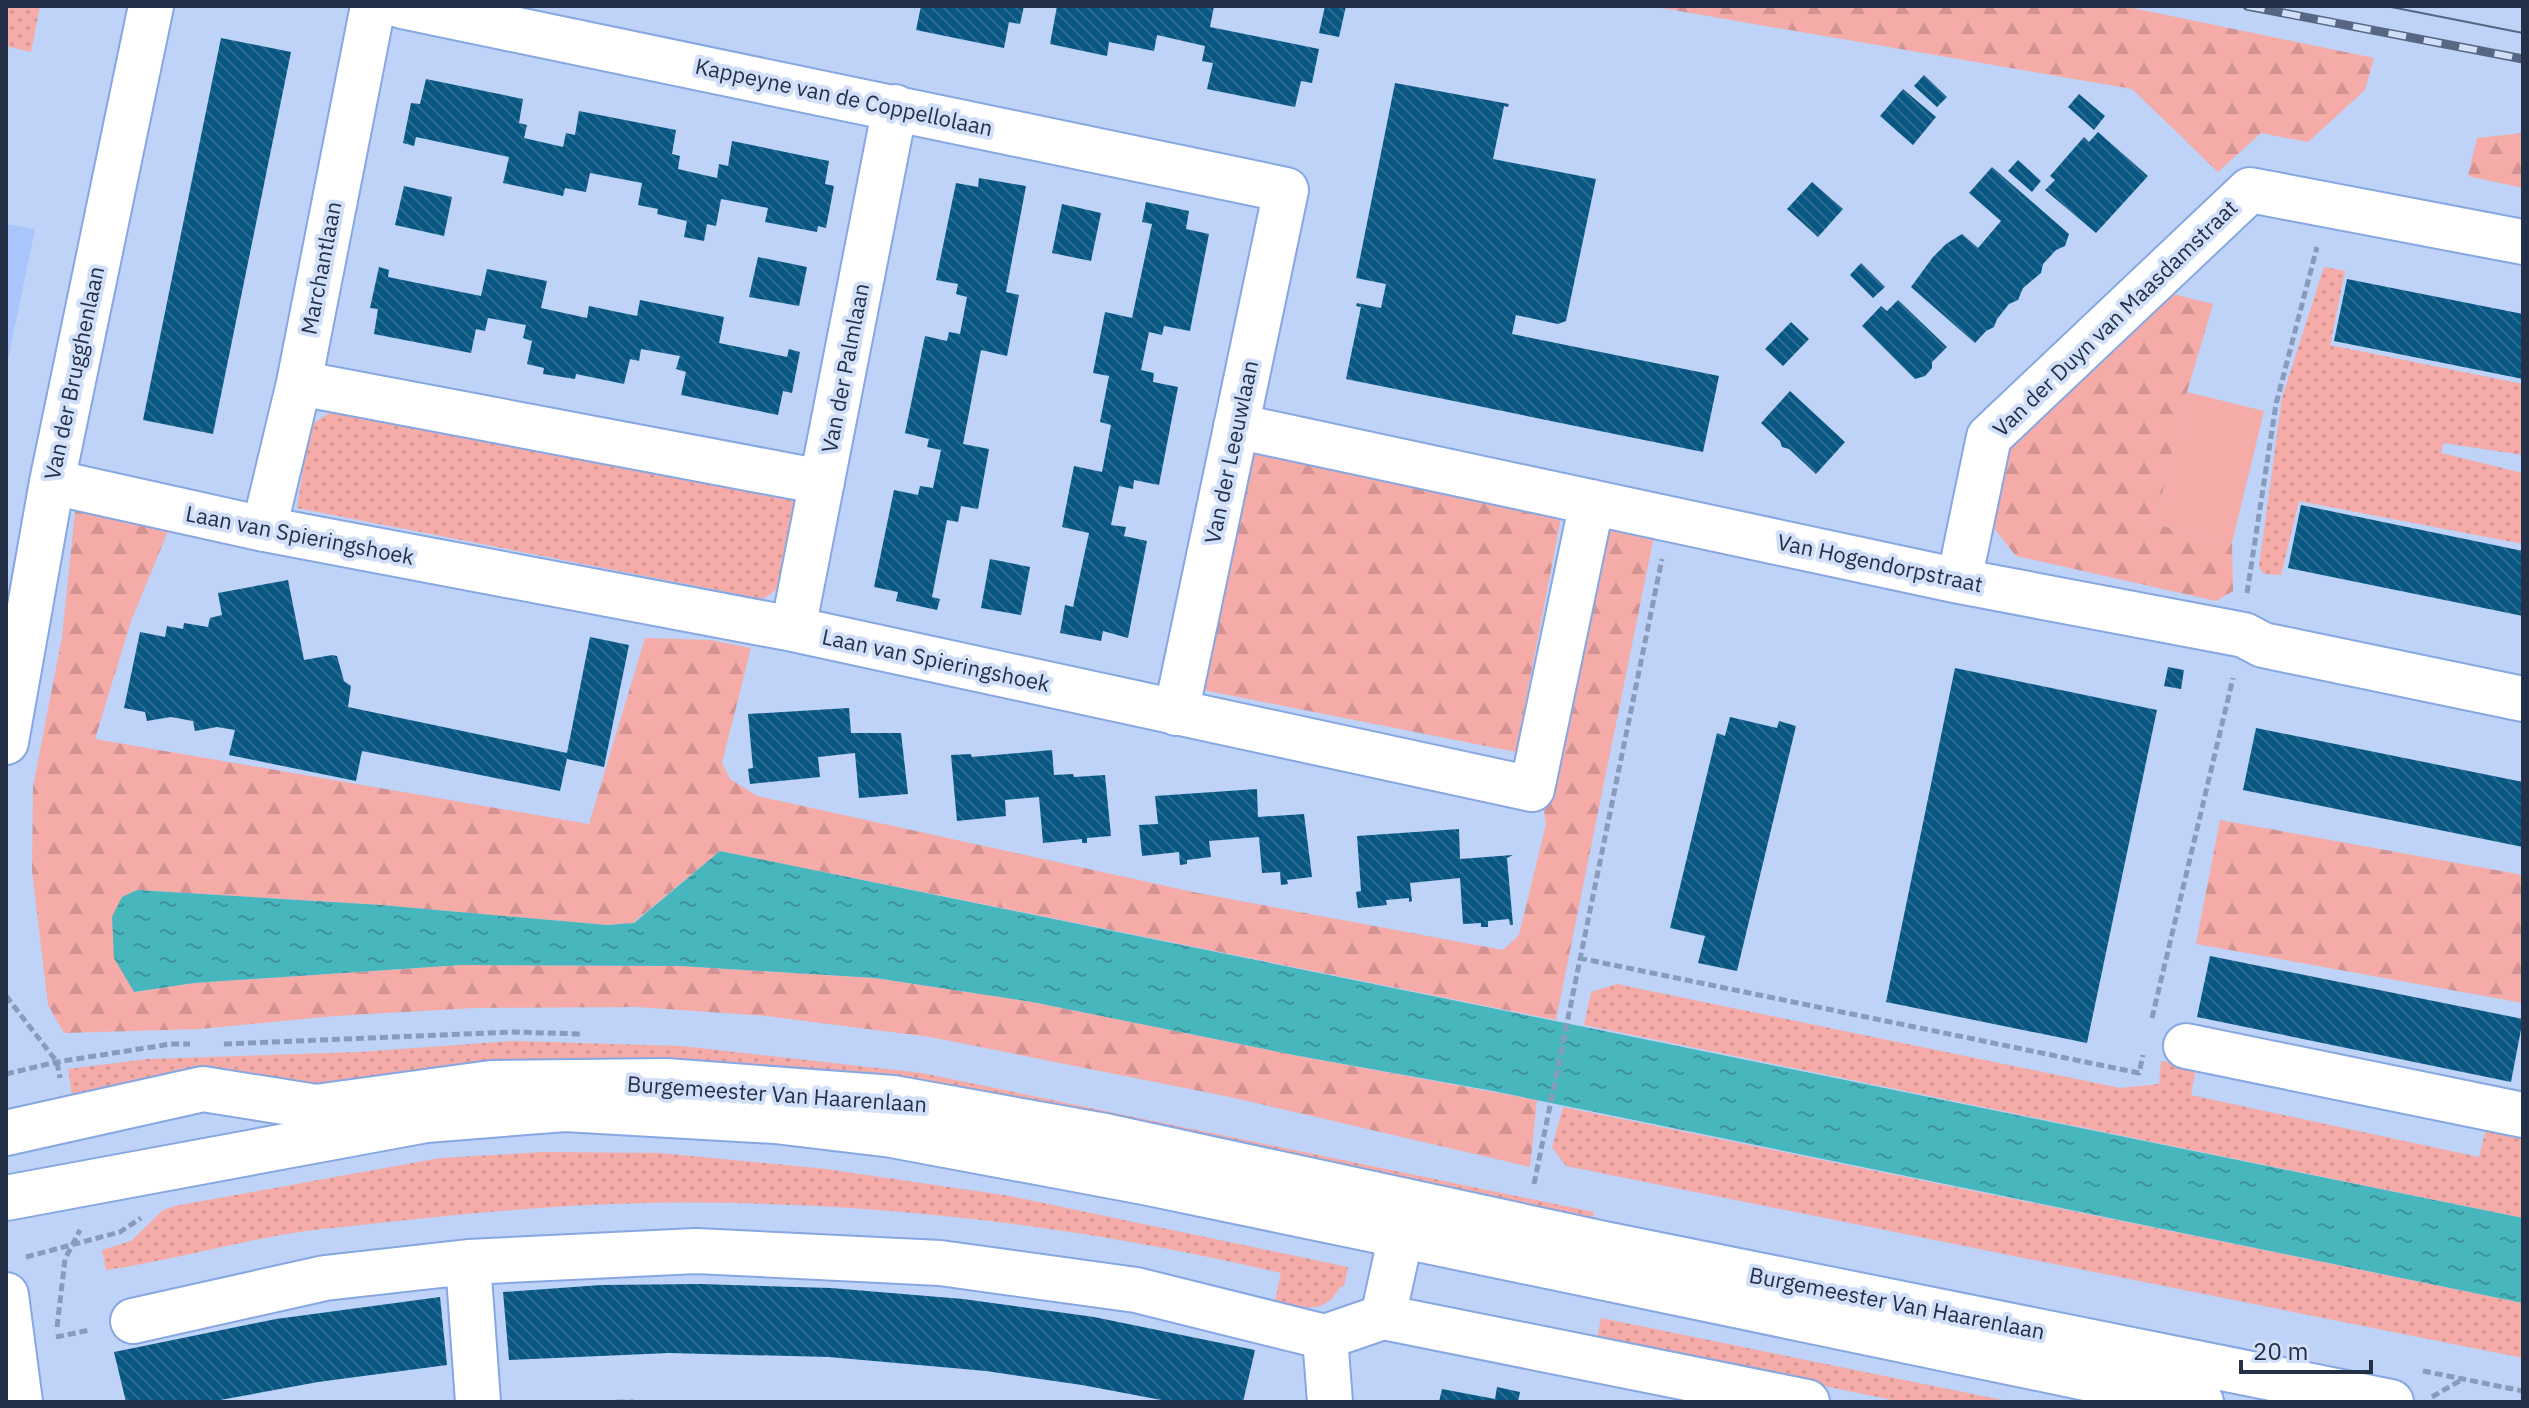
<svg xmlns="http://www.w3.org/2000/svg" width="2529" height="1408" font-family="'IBM Plex Sans',sans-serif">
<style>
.built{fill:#a8c6fc}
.grass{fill:url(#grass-dots)}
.forest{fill:url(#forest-firs)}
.park{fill:#f5aba8}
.water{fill:url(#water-ripples)}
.building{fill:url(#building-back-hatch)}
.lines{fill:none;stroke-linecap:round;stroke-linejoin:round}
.minor-casing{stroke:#86a7e1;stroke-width:48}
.major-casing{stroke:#86a7e1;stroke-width:48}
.path{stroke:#899bbb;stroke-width:5;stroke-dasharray:8 4;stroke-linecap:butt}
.minor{stroke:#fff;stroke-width:44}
.major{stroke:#fff;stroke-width:44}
.tram{stroke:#576783;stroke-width:2}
.rail-casing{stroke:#576783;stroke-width:9}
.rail{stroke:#d1dff8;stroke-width:6;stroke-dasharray:18;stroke-linecap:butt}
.labels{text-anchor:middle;stroke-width:8;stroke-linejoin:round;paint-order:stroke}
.street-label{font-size:22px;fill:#233048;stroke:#d1dff8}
</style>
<defs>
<pattern id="grass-dots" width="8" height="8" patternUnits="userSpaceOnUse" patternTransform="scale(2)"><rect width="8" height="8" fill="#f5aba8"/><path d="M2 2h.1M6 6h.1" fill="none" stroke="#d29392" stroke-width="1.8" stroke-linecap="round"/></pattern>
<pattern id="forest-firs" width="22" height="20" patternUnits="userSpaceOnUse" patternTransform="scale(2)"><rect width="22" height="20" fill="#f5aba8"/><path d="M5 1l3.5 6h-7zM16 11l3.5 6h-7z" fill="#d29392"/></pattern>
<pattern id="water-ripples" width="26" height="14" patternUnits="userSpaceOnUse" patternTransform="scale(2)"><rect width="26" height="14" fill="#48b6bd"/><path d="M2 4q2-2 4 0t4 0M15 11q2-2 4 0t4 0" fill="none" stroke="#3c949c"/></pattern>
<pattern id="building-back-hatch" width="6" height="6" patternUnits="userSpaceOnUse" patternTransform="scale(2)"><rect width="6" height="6" fill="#085783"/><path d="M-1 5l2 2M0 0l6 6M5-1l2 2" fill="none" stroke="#2c6c91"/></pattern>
</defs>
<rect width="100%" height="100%" fill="#bed3f7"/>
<path class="built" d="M6,224L35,229L6,369Z"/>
<path class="grass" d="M6,6H40L31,52L6,46Z
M2324,267L2345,271L2330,345L2523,384V455L2443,443L2441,453L2523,473V544L2299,501L2281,575L2264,574L2259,567L2282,398Z
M333,411L796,501L784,577L776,590L763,599L297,508L310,425Z
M1617,984L2120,1088L2159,1084L2161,1061L2196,1067L2191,1095L2479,1157L2486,1129L2523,1136V1218L1584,1025L1591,992Z
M513,1041L681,1046L922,1073L1594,1212L1590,1227L310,1091L73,1102L68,1069L148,1059L359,1052Z
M1563,1107L2523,1303V1358L1566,1166L1552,1147Z
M544,1152L660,1153L826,1169L1010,1196L1348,1267L1344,1286L1340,1287C1323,1317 1303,1307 1275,1301L1281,1273C1073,1224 859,1199 646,1203C535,1205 424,1218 314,1230C244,1239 176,1260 106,1270L102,1250L131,1241L163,1210L175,1206L440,1158Z
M1601,1318L2012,1402H1902L1597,1339Z"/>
<path class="forest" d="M1650,6H2123L2374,58L2365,90L2308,142L2261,133L2218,172L2132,89Z
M2523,133V188L2468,176L2477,138Z
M2173,294L2213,304L2187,392L2155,524L2232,543L2233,591L2216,601L2016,556L1993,527L2005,450Z
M1252,453L1561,518L1516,752L1203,690Z
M76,503L169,529L131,621L95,739L589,824L645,638L710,640L751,648L722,763L730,779L757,796L1193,892L1503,950L1519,935L1546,824L1544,811L1608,526L1654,536L1556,1020L720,851L633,923L607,925L381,905L137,890L135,992L194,983L461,965L680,966L875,978L1032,1002L1299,1056L1537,1100L1530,1167L1230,1097L930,1037L766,1016L636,1007L474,1008L335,1016L200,1029L64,1033L48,1005L32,871L33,787L62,637Z
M2220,820L2523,875V1003L2196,944Z"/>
<path class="park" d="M2187,392L2264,411L2232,543L2155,524Z"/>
<path class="water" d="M720,851L2523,1218V1303L1493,1091L1299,1056L1032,1002L875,978L680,966L461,965L194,983L134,992L114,958L112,917L122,897L137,890L381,905L607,925L634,923Z"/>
<path class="building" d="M921,6H1024L1020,24L1009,22L1004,48L916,30Z
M1057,6H1214L1210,27L1319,49L1312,83L1301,81L1295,107L1207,89L1213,63L1202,61L1205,46L1157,35L1154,51L1109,42L1107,56L1050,44Z
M1325,6H1346L1339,37L1319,33Z
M221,38L291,52L213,434L143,420Z
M1924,75L1947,97L1937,107L1914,86Z
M426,79L523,99L519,123L527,125L524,138L563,147L566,133L575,135L579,111L676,130L672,154L680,156L678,169L695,173L717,178L719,164L728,166L732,141L829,161L825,184L834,186L826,228L818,226L817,232L765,222L768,208L721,199L716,226L707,224L704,241L684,237L687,221L657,214L658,209L638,205L642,183L590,173L586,192L565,188L563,196L503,183L509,157L416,137L414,146L403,143L411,103L420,104Z
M1395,83L1509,104L1508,107L1504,106L1493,159L1596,179L1566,321L1558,324L1516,315L1512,334L1719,376L1703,452L1346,379L1361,307L1356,306L1357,303L1381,308L1386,284L1356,278Z
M1903,89L1936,117L1913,145L1880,116Z
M2079,94L2105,116L2094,130L2068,107Z
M2098,132L2148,176L2096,233L2045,190L2055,180L2050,176L2084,137L2089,142Z
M2018,160L2041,181L2032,192L2008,171Z
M1992,167L2069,234L2065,246L2056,250L2043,264L2041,273L2023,288L2018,300L2009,304L1997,319L1994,327L1986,331L1975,343L1911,287L1933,257L1946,244L1962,234L1978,248L2001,221L1969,193Z
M979,178L1026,186L1006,292L1019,295L1007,356L981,350L963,444L989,449L978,509L961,506L958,522L947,520L932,597L940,599L937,610L896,601L898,592L874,587L894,490L918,495L920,486L933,488L941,450L927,447L929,439L905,433L925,336L947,341L949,332L960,334L967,297L956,294L958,284L936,280L956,183L978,187Z
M1812,182L1843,209L1818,237L1787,209Z
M404,186L452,197L444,236L395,225Z
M1146,202L1189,211L1186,229L1209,234L1190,331L1164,326L1162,335L1149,332L1141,370L1154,373L1153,382L1178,387L1159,485L1134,480L1133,489L1119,486L1111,525L1126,527L1124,536L1147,541L1128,638L1103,631L1101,641L1060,633L1065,605L1073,607L1089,533L1062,527L1074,466L1102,472L1111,425L1100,422L1109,376L1093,373L1105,312L1132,318L1152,224L1142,222Z
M1062,204L1101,213L1091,261L1052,253Z
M758,257L807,267L799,306L749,297Z
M1861,263L1885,287L1873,298L1850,275Z
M379,267L389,270L388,277L481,296L487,269L547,281L541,308L587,318L589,306L637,316L640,300L724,317L719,343L787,357L789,349L800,352L792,393L783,391L778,415L681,395L686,372L676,369L680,356L641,349L639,361L630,359L624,384L576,374L575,379L543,374L544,368L527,364L532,341L523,338L526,325L488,318L485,331L476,329L471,353L374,334L378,309L370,308Z
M2347,279L2523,314V379L2334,341Z
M1898,300L1947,347L1932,362V368L1925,376L1915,379L1862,326L1881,306L1887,311Z
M1791,322L1809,339L1783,366L1765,349Z
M1790,391L1845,442L1816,474L1789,449L1782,447L1780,441L1761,423Z
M2301,505L2523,551V616L2288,568Z
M990,559L1030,567L1021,615L981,608Z
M288,580L304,660L332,655L337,656L344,681L351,686L348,707L567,753L590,637L629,645L604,767L567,759L560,791L362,751L356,781L229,755L235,730L217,727L195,731L193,721L171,717L147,721L145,712L124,708L140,632L165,637L167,626L183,629L184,623L208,627L210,618L222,615L218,593Z
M2168,667L2184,670L2181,689L2164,686Z
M1955,668L2157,710L2087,1043L1886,1002Z
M849,708L851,733H901L908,794L859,798L855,753L818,757L820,777L750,784L748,769L753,768L748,714Z
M1730,717L1777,728L1779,721L1796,726L1737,971L1698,963L1705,936L1670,928L1717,733L1725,736Z
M2256,728L2523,782V847L2243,790Z
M1052,750L1054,775L1073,774L1074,777L1105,775L1111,836L1087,838V843H1082V839L1043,843L1039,797L1005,800L1006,816L957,821L951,755L971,754L972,757Z
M1257,789L1258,817L1304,814L1312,877L1287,880L1288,884L1281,885L1280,872L1262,873L1259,837L1209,841L1211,857L1187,860V864L1180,865L1179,852L1142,856L1139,825L1158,824L1155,796Z
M1459,829L1460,859L1513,855L1507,858L1513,925H1510L1509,919L1488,921V927H1481V923L1463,924L1460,878L1410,883L1412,901L1409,902V898L1386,900L1387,905L1358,908L1356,892L1361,891L1357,836Z
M2210,956L2523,1019L2511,1082L2197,1017Z
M700,1284L831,1288L963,1299L1094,1317L1255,1350L1243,1402H1172L1082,1385L986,1371L829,1357L669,1353L509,1360L503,1292L601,1285Z
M440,1297L447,1365L318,1382L209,1402H126L114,1352L276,1319Z
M1497,1387L1520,1392L1518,1402H1439L1442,1389L1495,1399Z"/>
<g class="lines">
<g class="minor-casing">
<path id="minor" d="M402,6L1286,190L1176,713
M299,383L822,482
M1236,426L1959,581L2244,635L2263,645L2523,699
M52,482L264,529L793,629L1532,789L1592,502
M264,529L299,383L373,6
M1959,581L1989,437L2250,190L2523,242
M793,629L895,107
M6,742L52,482L151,6
M2186,1046L2523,1115
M468,1262L478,1402
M6,1295L20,1402
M1383,1317L1807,1402
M133,1321L325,1278L468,1262L696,1251L940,1263L1136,1290L1325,1337L1383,1317L1401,1235L1403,1202
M1325,1337L1330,1402"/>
</g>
<g class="major-casing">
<path id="major" d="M6,1133L203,1089L316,1107L491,1083L666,1081L893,1098L1105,1136L1604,1244L2391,1402
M6,1198L426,1120L565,1109L775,1121L892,1135L1144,1182L2201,1402"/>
</g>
<path class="path" d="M2247,593L2276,404L2317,247
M1579,958L2139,1073L2143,1055
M6,996L57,1062L60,1078
M2152,1018L2233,678
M224,1044L513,1032L582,1034
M6,1074L57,1062L171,1044H190
M1534,1184L1662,559
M26,1257L120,1232L141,1218
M57,1327L65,1259L80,1230
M56,1337L90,1330
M2423,1371L2523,1391
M2432,1397L2461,1380
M617,1402H634"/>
<use href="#minor" class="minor"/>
<use href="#major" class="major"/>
<path class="tram" d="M2244,6L2523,61
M2386,6L2523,33"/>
<g class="rail-casing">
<path id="rail" d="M2247,6L2523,59"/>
</g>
<use href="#rail" class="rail"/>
</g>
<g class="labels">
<g class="street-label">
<text transform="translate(844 97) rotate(12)" y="8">Kappeyne van de Coppellolaan</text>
<text transform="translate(321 268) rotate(-79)" y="8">Marchantlaan</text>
<text transform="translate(2115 318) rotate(-44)" y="8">Van der Duyn van Maasdamstraat</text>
<text transform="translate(845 368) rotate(-79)" y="8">Van der Palmlaan</text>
<text transform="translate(74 373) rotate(-78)" y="8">Van der Brugghenlaan</text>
<text transform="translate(1231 452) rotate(-78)" y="8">Van der Leeuwlaan</text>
<text transform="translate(300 535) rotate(11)" y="8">Laan van Spieringshoek</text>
<text transform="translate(1880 563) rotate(12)" y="8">Van Hogendorpstraat</text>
<text transform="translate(936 660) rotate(12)" y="8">Laan van Spieringshoek</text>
<text transform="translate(777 1094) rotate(4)" y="8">Burgemeester Van Haarenlaan</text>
<text transform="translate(1897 1303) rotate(11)" y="8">Burgemeester Van Haarenlaan</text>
</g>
</g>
<rect width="2529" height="1408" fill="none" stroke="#233048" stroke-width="16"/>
<path d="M2241 1360v12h130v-12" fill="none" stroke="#233048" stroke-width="4"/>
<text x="2253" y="1360" font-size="24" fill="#233048" stroke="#d1dff8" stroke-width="6" paint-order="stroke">20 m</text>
</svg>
